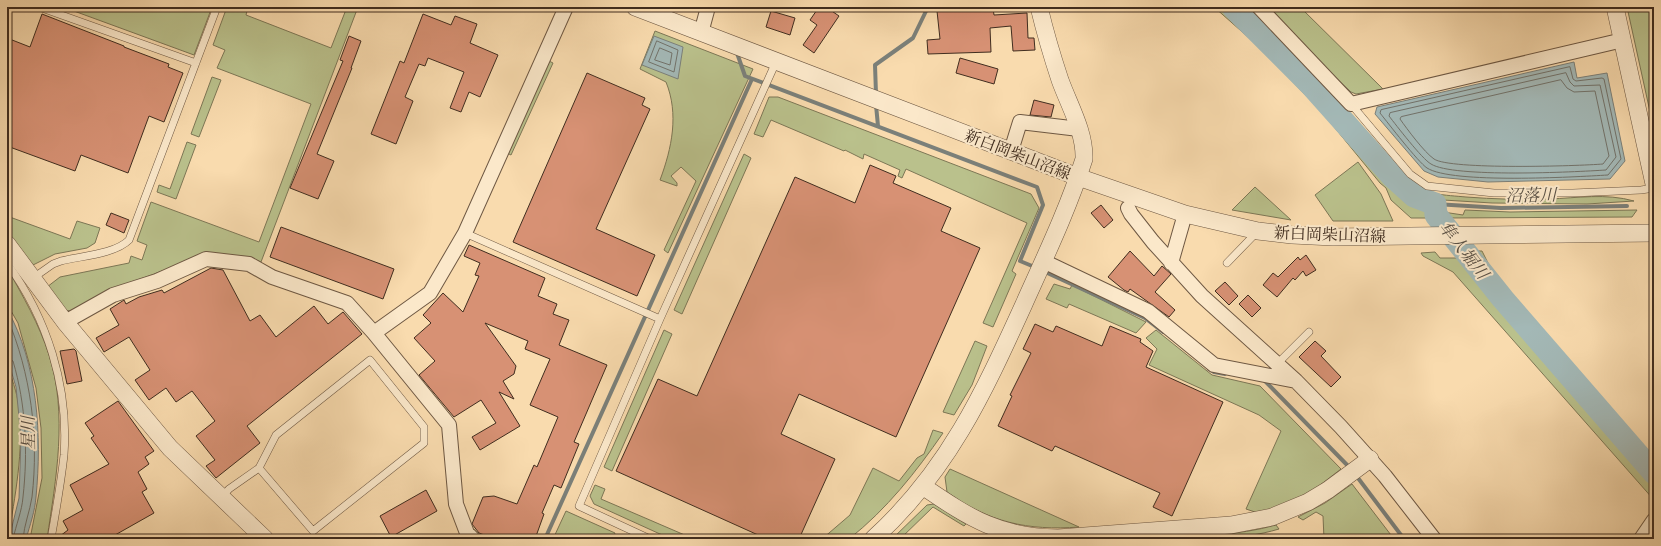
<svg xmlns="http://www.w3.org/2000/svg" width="1661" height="546" font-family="Vollkorn,'Noto Serif JP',serif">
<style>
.green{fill:#bac18c;stroke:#7d7756}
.water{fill:#a3b8b6;stroke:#7b807a}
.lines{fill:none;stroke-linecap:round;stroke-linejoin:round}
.shore{stroke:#72726a;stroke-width:1}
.stream{stroke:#7b807a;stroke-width:4}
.river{stroke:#a3b8b6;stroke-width:23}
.building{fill:#d79174;stroke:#402d1f}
.service-casing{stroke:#6e5843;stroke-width:8}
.minor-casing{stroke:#6e5843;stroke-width:16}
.tertiary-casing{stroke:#6e5843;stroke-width:18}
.service{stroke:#fbe8ca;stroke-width:7}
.minor{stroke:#fbe8ca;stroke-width:14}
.tertiary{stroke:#fbe8ca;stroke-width:17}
.labels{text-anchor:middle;stroke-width:4;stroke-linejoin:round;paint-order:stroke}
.street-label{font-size:16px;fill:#402d1f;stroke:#fbe8ca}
.water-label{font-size:17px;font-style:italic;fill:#595045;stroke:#fbe8ca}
</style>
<rect width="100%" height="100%" fill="#f9dbae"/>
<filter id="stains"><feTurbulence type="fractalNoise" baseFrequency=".005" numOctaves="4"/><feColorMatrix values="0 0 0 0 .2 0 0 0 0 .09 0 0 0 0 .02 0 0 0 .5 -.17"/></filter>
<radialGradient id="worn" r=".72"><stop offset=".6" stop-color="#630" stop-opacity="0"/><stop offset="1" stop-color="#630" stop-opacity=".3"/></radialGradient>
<path class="green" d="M63,7H212L194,55Z
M227,7H248L246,15L331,48L347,7H358L261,262L250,257L162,271L119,287L70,311L64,310L47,287L60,277L129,263L131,256L142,260L147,245L137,241L151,202L259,242L311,104L217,68L225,50L213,45Z
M1214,7H1227L1272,49L1386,182L1413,202L1429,206L1433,218H1411L1391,200L1386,188L1380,183L1321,111L1257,45Z
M1239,7H1248L1256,15L1335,97L1408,182C1425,195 1445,195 1466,197C1493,199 1521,200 1549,199C1577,198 1606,193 1634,201L1587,204L1492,203L1427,199L1414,194L1366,146L1279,45Z
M1260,7H1300L1383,89L1356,94L1351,92Z
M1627,7H1654V130Z
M655,31L753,69L668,253L664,250L696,181L681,167L671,176L677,183V186L660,180C672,148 679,114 666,82L640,69Z
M549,61L553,63L511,155L507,153Z
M212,77L221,80L199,137L191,134Z
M769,97H778L1031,194L1039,208L1012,271L1016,274L993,327L983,323L1027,223L906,169L902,178L898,176L900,170L864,154L863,159L845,150L844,151L771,120L763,137L754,134Z
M187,142L196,145L176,199L157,192L159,185L170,189Z
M744,154L751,158L682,314L674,310Z
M1358,162L1381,194L1393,221H1333L1315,195Z
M1255,187L1291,220L1232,210Z
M1465,210L1510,212L1637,210L1632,217L1446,218L1443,212L1463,215Z
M7,216L70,239L77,221L100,228L95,243L87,248L55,254L31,266L7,235Z
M1474,251H1482L1499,285L1654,460V467L1516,311L1492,282Z
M1435,252L1440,258H1462L1494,298L1654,478V500L1453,272L1423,256L1421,253Z
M7,268C23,296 39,324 49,355C68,414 56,479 47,539H30L42,478L41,428L36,388L18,323L7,304Z
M1054,284L1070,289L1072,285L1146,322L1136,333L1069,304L1067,308L1046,299Z
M664,330L672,334L612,471L604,467Z
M1156,330L1212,375L1260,386L1341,469L1311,492L1269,510L1255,512L1246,509L1281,431L1259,415L1149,365L1157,349L1146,338Z
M975,341L987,346L972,385L954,415L943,412Z
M7,362C11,377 17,392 19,407C24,451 15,496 8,539Z
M933,430L943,433C916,472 887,509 849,539H822L850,515L873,468L899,481L917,458L924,454Z
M950,469L1079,527C1028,531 988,522 947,492L945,477Z
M1352,484L1394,539H1324L1323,516L1316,512L1303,520L1298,517L1325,503Z
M595,485L605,489L601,499L694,539H671L594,504L590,496Z
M934,504L966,524L964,526L933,507L900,539H892L927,505Z
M566,511L615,533L613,539H553Z
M1276,525L1279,529C1239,541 1198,539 1156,539C1196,536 1237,536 1276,525Z"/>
<path class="water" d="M654,36L683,47L678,79L642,65Z
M1574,62L1577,78L1607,73L1625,161L1610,179L1488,182L1438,177L1424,171L1375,114L1377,107Z
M7,309C38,364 42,436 36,497C35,511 30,525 26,539H9L19,498L21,437L16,387L7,357Z"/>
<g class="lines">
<path class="shore" d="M657,41L678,50L674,72L649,62Z
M660,48L672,53L670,65L655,60Z
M1570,67L1573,79L1576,81L1602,78L1604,79L1621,159L1608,175C1574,177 1452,184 1427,168C1418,162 1388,123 1380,113L1381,110Z
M1566,73L1570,82L1574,86L1600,85L1616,157L1606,170C1575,172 1453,178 1431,164C1422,159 1396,125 1389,116L1390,113Z
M1561,80L1567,88L1574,92L1595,91L1609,156L1603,164C1578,166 1450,170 1434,159C1424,152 1407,129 1400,119L1401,117Z
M7,317C31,374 39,436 32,497C30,511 24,525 23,539
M7,358L13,361C26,405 28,452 23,497C22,511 16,525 13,539"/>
<path class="stream" d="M737,53L745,76L1037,187L1043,205L1020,261L1037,268
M876,94L875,65L913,38L928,7
M876,105L878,126
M1435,204L1501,208L1627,206
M1043,271L1145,318L1163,332
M1209,369L1214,372L1225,374
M1265,381L1351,469
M1355,474L1404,539
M545,539L752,79"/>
<path class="river" d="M1233,7L1311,85L1393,177L1414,196L1435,204L1436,215L1503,299L1654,473"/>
</g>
<path class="building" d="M819,7H826L839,16L814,53L803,45L817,25L810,20Z
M941,7H956L957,10L993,8L994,15L1027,13L1028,38H1034L1035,50L1013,51L1011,26L990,28L991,52L928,54L927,40L940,39L937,11L942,10Z
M771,11L795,18L790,35L766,27Z
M42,14L124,46V47L169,64L168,67L183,73L164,122L149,116L128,173L81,155L75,171L7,146V38L30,47Z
M423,14L451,25L455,16L477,24L470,43L498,55L480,97L469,92L461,112L450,108L464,72L428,58L425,66L419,64L405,97L413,101L396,144L371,134L400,61L404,63Z
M349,36L361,41L351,68H352L317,154L334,161L318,199L290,188L343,61L340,60Z
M960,58L998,69L994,84L956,73Z
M587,73L645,98L642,105L650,109L596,229L655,255L637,296L513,242Z
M1034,100L1054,105L1051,117L1030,115Z
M870,165L896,176L893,183L951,208L941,231L980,248L896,437L799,394L781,434L835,459L799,539H767L616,471L658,379L697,396L795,177L855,203Z
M1101,205L1113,220L1104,228L1091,213Z
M111,213L129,220L124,233L106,225Z
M281,227L394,269L383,299L270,257Z
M469,245L545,278L538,296L557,304L553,314L569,320L559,345L607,365L574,442L579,444L561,488L554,485L542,513L544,514L535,539H495L479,533L472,524L483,497L494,496L517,504L534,465L537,467L558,417L530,405L550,359L525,349L528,341L485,323L516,366L514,374L503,381L514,399L499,392L520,426L480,450L472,437L496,423L481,400L454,417L419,375L435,361L414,338L431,323L423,315L443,293L463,312L479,276L475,275L480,263L464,256Z
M1130,251L1154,276L1162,266L1171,274L1155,292L1175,310L1169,317L1130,289L1128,292L1124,290L1108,277Z
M1306,255L1316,270L1306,276L1303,271L1295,280L1293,278L1277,297L1263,285L1273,273L1278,277L1298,257L1300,260Z
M211,268L223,270L250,321L260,315L276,337L314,306L328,324L343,312L362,334L247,426L260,443L216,478L206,466L215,460L196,436L215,421L192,391L176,402L166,388L149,400L135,380L150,370L129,337L104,352L96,338L119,325L110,309L124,300L126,304L139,297L162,290L164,293Z
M1225,282L1238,296L1229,305L1215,291Z
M1248,295L1261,308L1252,317L1239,304Z
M1035,324L1053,332L1056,326L1102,346L1110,326L1141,339L1140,342L1153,351L1146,367L1223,402L1172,516L1153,507L1160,493L1055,446L1052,451L998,426L1012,396L1010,395L1031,353L1023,349Z
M1315,341L1326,351L1321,356L1341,377L1331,387L1299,357Z
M74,349L76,351L82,381L67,384L60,351Z
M118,401L154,451L145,457L149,464L138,472L147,489L142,492L154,513L108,539H56L68,530L63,521L83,510L70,485L109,464L91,438L94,436L85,423Z
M426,490L437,511L391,537L380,516Z"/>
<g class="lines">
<g class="service-casing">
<path id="service" d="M39,7L196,63
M1351,104L1410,174L1427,186L1494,193H1573L1641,190L1654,188
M465,233L660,319
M14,253L7,263C47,318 69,386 64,455C61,483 56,511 51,539
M1227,263L1257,232
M33,278L53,264L61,261C81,256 115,254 129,240L217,7
M1277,364L1309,332
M221,498L229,489L259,468L313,531L424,443V427L370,360L276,435L259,468
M650,539L579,506L660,319L776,62"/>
</g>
<g class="minor-casing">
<path id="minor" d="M1259,7L1351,104L1623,40
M701,33L708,7
M1011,151L1020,122L1079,129
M1128,208L1131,214L1153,242L1202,296L1296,381L1341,427L1385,476L1434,539
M1043,261L1148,311L1214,365L1296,381
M1171,263L1185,214
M65,322L113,295L157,281L206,259L249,264L272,277L347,303L374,333L449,425L456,504L467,533L473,539
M374,333L430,293L465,233L566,7
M1641,539L1654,520"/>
</g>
<g class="tertiary-casing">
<path id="tertiary" d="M635,7L1078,177L1185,214L1258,231L1292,235L1333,237L1654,233
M1615,7L1654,184
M7,244L65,322L170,448L265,539
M924,487C971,519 999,537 1058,538L1231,525L1272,517L1308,502L1328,490L1370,459
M873,539C948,471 983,394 1024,304C1045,257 1068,209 1084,159C1085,132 1069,105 1060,80C1052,56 1045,32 1039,7"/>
</g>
<use href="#service" class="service"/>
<use href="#minor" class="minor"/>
<use href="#tertiary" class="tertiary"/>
</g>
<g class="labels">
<g class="street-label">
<text transform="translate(1018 154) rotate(21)" y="6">新白岡柴山沼線</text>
<text transform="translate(1330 234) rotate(2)" y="6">新白岡柴山沼線</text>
</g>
<g class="water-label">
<text transform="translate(1531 195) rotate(-1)" y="6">沼落川</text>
<text transform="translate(1464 250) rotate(52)" y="6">隼人堀川</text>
<text transform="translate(28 433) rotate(-91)" y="6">星川</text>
</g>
</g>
<rect width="1661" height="546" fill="none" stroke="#f9dbae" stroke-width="24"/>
<rect x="8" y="8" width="1645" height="530" fill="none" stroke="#402d1f" stroke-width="2"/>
<rect x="12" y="12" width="1637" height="522" fill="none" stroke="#402d1f"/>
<rect width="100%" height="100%" filter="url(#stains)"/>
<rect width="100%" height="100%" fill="url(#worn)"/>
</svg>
